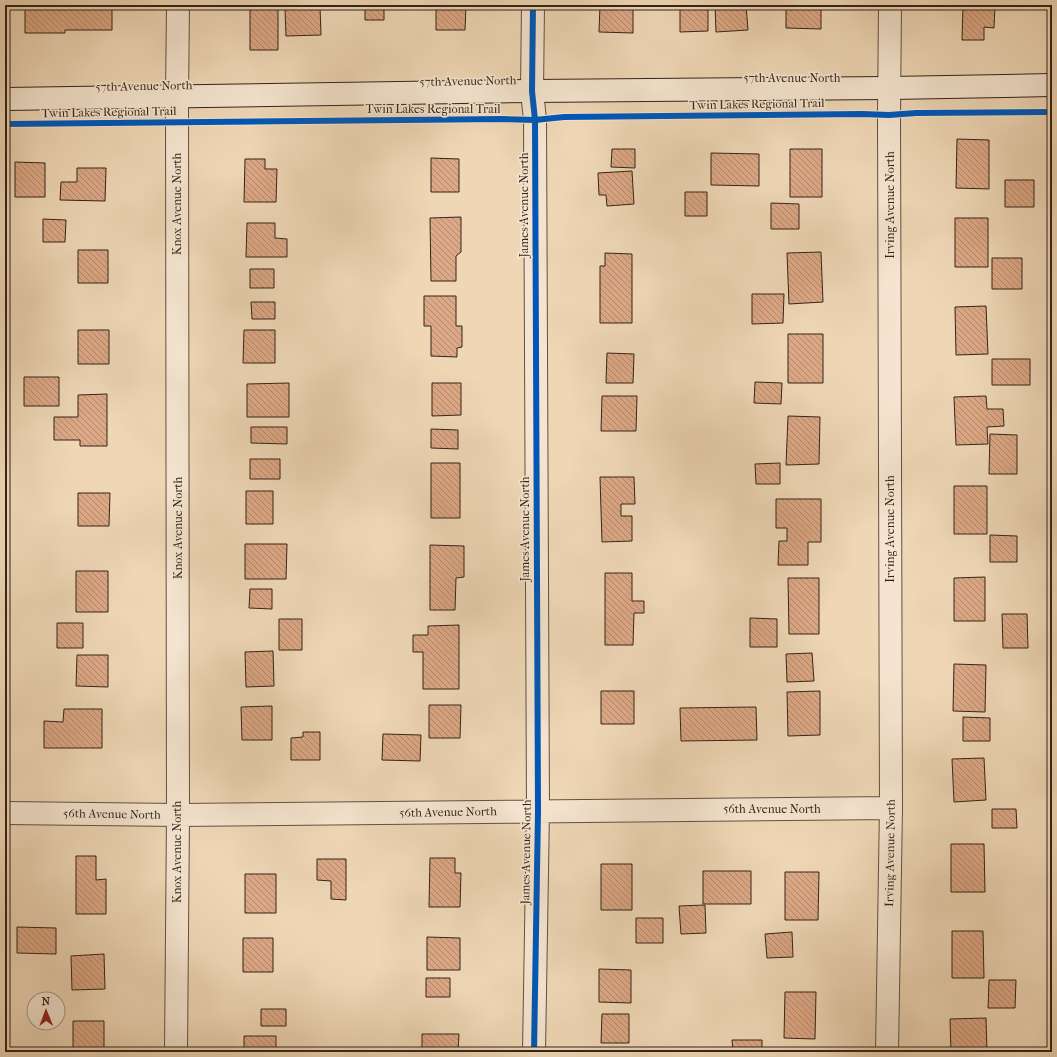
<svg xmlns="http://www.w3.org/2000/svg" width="1057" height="1057" font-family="'IM FELL French Canon',serif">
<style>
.building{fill:url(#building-back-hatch);stroke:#322418}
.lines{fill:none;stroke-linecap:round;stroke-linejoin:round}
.street-casing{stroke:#615140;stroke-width:24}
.secondary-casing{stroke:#322418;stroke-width:24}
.street{stroke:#f5e5d0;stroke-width:22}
.secondary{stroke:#f5e5d0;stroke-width:22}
.cycleway-casing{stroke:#f5e5d0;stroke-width:8}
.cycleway{stroke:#0057b8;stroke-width:6}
.labels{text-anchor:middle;stroke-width:3.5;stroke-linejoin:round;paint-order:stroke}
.street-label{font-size:12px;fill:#322418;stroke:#f5e5d0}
</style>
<defs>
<pattern id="building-back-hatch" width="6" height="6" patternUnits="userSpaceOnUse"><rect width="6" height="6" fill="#dda886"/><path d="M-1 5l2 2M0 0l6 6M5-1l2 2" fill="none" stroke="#b4896d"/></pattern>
</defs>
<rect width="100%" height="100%" fill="#efd7b6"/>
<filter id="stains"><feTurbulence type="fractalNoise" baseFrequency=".005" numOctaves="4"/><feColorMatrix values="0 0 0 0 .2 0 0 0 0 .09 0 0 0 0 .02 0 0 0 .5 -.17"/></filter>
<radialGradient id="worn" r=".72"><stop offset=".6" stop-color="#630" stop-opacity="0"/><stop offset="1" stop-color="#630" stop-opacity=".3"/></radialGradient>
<path class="building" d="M25,5H112V30H65V33H25Z
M250,5H278V50H250Z
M365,5H384V20H365Z
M436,5H466L465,30H436Z
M600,5H633V33L599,32Z
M680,5H708V31L680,32Z
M715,5H746L748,30L716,32Z
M786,5H821V29L786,28Z
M963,5H995L994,28L984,27V40H962Z
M320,7L321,35L286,36L285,9Z
M957,139L989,140V189L956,188Z
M612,149H635V168L611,167Z
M790,149H822V197H790Z
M711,153L759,154V186L711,185Z
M431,158L459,159V192H431Z
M245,159H265V169H277L276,202H244Z
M15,162L45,163V197H15Z
M77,168H106L105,201L60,200L61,182H77Z
M632,171L634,204L607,206L606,195H599L598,173Z
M1005,180H1034V207H1005Z
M685,192H707V216H685Z
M771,203L799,204V229H771Z
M461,217V252L456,256V281H431L430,218Z
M955,218H988V267H955Z
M43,219L66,220L65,242H43Z
M247,223H275V238L287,239V257H246Z
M78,250H108V283H78Z
M821,252L823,302L789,304L787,253Z
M605,253L632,254V323H600V266H605Z
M992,258H1022V289H992Z
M250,269H274V288H250Z
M752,294H784L783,323L752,324Z
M424,296H456V326H462V347L457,348V357L431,356V326H424Z
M251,302H275V319H252Z
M986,306L988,354L956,355L955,307Z
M78,330H109V364H78Z
M244,330H275V363H243Z
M788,334H823V383H788Z
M607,353L634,354L633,383H606Z
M992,359H1030V385H992Z
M24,377H59V406H24Z
M755,382L782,383L781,404L754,403Z
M289,383V417H247V384Z
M432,383H461V415L432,416Z
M107,394V446H80V440H54V417H78V395Z
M602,396H637L636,431H601Z
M986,396L987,409H1003L1004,426L987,427L988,444L956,445L954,397Z
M788,416L820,417L819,464L786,465Z
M251,427H287V444L251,443Z
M431,429L458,430V449L431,448Z
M990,434L1017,435V474H989Z
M250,459H280V479H250Z
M431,463H460V518H431Z
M780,463V484H756L755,464Z
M600,477H634L635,504H621V516H632V541L602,542Z
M954,486H987V534H954Z
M246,491H273V524H246Z
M78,493H110L109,526H78Z
M776,499H821V542H808V565H778L779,541H787V528H776Z
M990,535L1017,536V562H990Z
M245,544H287L286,579H245Z
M430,545L464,546V577L456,578L455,610H430Z
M76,571H108V612H76Z
M605,573H632V601H644V613H634L633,645H605Z
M985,577V621H954V578Z
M788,578H819V634H789Z
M250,589H272V609L249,608Z
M1002,614H1027L1028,648H1003Z
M750,618L777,619V647H750Z
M279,619H302V650H279Z
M57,623H83V648H57Z
M459,625V689H423V652H413V635H428V626Z
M273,651L274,686L246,687L245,652Z
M812,653L814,681L787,682L786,654Z
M77,655H108V687L76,686Z
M954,664L986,665L985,712L953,711Z
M601,691H634V724H601Z
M820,691V735L788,736L787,692Z
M429,705H461L460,738H429Z
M272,706V740H242L241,707Z
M756,707L757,740L681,741L680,708Z
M64,709H102V748H44V721L63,722Z
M963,717L990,718V741H963Z
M303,732H320V760H291V738L303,737Z
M383,734L421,735L420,761L382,760Z
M984,758L986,800L954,802L952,759Z
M992,809H1016L1017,828H992Z
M951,844H984L985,892H951Z
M76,856H96V880L106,879V914H76Z
M430,858H455V873H461L460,907H429Z
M317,859H346V900L331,899V881L317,880Z
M601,864H632V910H601Z
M703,871H751V904H703Z
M785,872H819L818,920H785Z
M245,874H276V913H245Z
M705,905L706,933L681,934L679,906Z
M636,918H663V943H636Z
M17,927L56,928V954L17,953Z
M952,931H983L984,978H952Z
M792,932L793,957L767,958L765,934Z
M427,937L460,938V970H427Z
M243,938H273V972H243Z
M104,954L105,989L72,990L71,956Z
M599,969L631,970V1003L599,1002Z
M426,978H450V997H426Z
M989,980H1016L1015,1008H988Z
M785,992H816L815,1039L784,1038Z
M261,1009H286V1026H261Z
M602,1014H629V1043H601Z
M986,1018L987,1052H951L950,1019Z
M73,1021H104V1052H73Z
M422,1034H459L458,1052H422Z
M244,1036H276V1052H244Z
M732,1040H762V1052H733Z"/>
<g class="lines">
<g class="street-casing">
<path id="street" d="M533,5L532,91L535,120L538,811L534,1052
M5,813L178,815L891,808
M176,1052L178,815L177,97L178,5
M887,1052L891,808L889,115L890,5"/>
</g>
<g class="secondary-casing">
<path id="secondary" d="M5,99L532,91L890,88L1052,85"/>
</g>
<use href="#street" class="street"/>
<use href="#secondary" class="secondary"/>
<g class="cycleway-casing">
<path id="cycleway" d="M533,5L532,91L535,120L538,811L534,1052
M5,124L503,119L535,120L564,117L862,114L889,115L916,113L1052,112"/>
</g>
<use href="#cycleway" class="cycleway"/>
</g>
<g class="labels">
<g class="street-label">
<text x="792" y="82">57th Avenue North</text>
<text transform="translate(468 81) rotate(-1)" y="4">57th Avenue North</text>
<text transform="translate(144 86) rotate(-1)" y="4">57th Avenue North</text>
<text transform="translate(757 104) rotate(-1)" y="4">Twin Lakes Regional Trail</text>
<text x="433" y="113">Twin Lakes Regional Trail</text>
<text transform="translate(109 112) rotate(-1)" y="4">Twin Lakes Regional Trail</text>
<text transform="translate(177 204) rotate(-90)" y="4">Knox Avenue North</text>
<text transform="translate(524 205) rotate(-90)" y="4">James Avenue North</text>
<text transform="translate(890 205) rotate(-90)" y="4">Irving Avenue North</text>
<text transform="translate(178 528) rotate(-90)" y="4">Knox Avenue North</text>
<text transform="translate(525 529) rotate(-90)" y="4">James Avenue North</text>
<text transform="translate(890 529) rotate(-90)" y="4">Irving Avenue North</text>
<text x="772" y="813">56th Avenue North</text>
<text transform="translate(448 812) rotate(-1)" y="4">56th Avenue North</text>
<text transform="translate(112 814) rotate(1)" y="4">56th Avenue North</text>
<text transform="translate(177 852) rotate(-90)" y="4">Knox Avenue North</text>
<text transform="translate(526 852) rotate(-89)" y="4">James Avenue North</text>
<text transform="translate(890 853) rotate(-89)" y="4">Irving Avenue North</text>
</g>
</g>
<rect width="1057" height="1057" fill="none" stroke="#efd7b6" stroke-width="20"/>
<rect x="6" y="6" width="1045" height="1045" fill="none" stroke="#322418" stroke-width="2"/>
<rect x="10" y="10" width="1037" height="1037" fill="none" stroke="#322418"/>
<g transform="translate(46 1011) rotate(359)"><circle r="19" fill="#f5e5d0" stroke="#a79886"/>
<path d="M0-3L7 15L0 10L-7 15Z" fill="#8f2418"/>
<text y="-6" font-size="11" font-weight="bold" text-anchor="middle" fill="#322418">N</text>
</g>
<rect width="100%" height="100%" filter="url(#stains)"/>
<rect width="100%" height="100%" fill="url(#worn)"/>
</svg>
